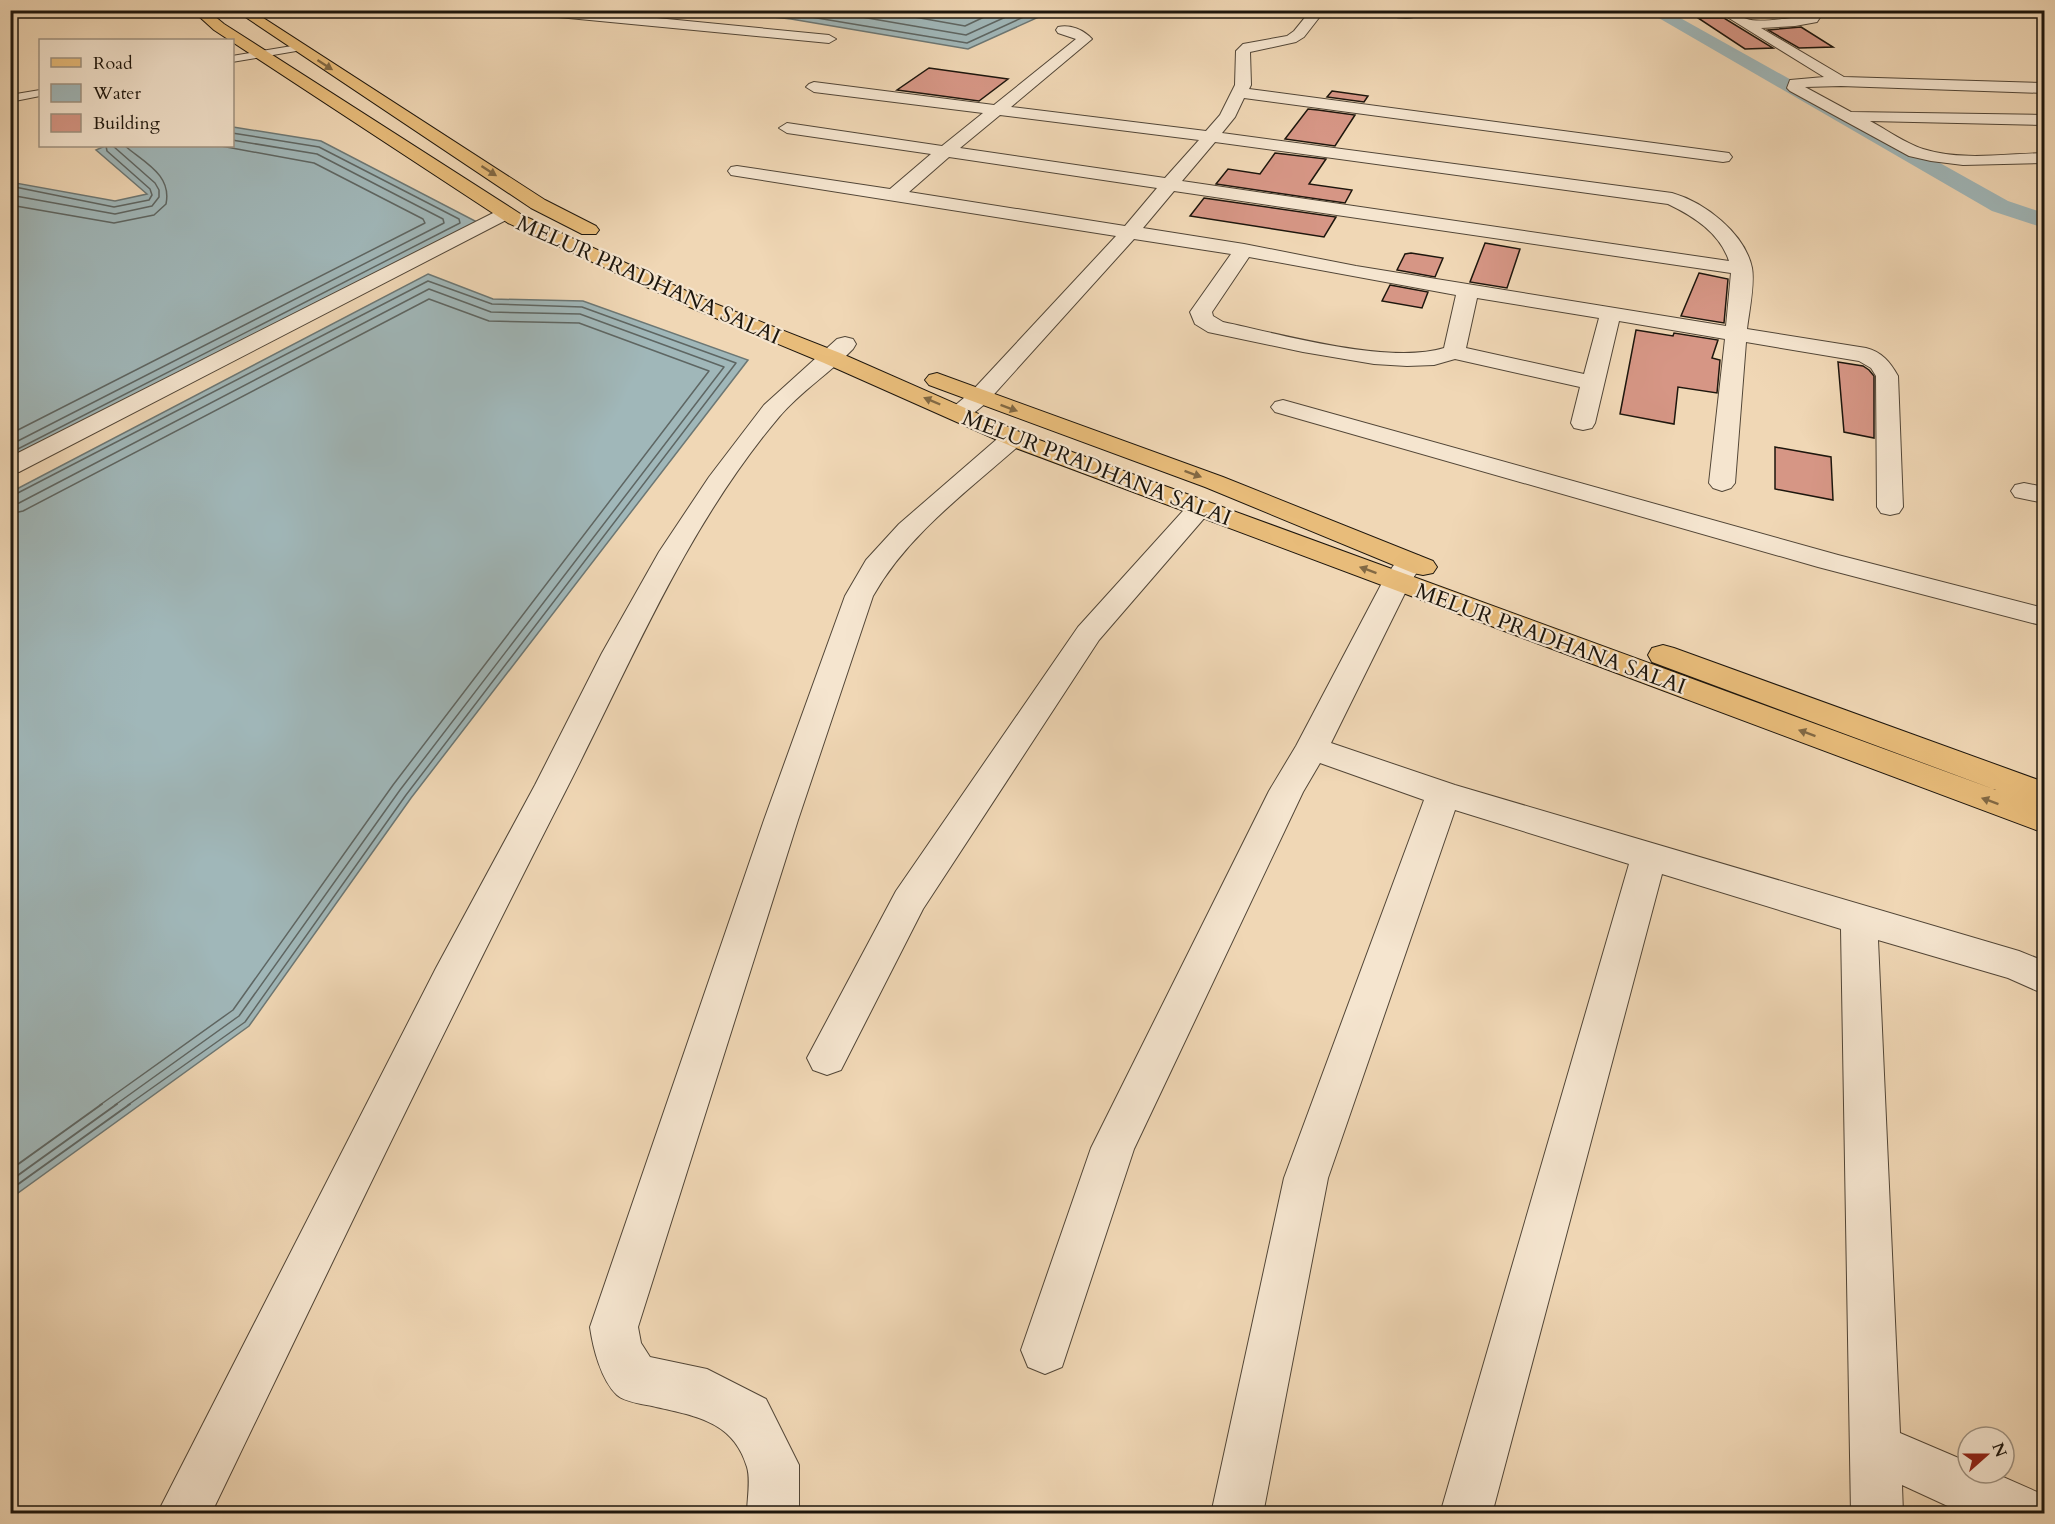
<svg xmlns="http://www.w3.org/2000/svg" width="2055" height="1524" font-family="Cardo,serif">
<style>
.water{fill:#a0b7b9;stroke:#6c7774;stroke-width:1.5}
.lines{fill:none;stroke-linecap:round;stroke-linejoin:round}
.shore-far1{stroke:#5e6663;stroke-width:1.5}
.shore{stroke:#5e6663;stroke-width:2}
.canal{fill:#a0b7b9;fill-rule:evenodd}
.building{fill:#d69685;stroke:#1d160d;stroke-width:1.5}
.service-casing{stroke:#524637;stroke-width:2}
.minor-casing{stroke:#524637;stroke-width:2}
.primary-casing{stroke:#1d160d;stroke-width:2}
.service{fill:#f5e5cf;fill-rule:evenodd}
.minor{fill:#f5e5cf;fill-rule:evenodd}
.primary{fill:#e8bc7a;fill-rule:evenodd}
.oneway{fill:#826944}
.labels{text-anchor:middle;stroke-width:4.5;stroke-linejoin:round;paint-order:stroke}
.far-street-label{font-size:22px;fill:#1d160d;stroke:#f5e5cf}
</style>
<rect width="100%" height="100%" fill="#f0d7b5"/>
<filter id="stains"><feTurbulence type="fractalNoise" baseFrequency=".00333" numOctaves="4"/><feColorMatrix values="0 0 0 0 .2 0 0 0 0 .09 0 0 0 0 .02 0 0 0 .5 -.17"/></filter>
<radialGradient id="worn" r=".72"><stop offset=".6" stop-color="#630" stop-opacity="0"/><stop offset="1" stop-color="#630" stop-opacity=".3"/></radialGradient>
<path class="water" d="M718,11L1051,10L1052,11L968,49L791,19Z
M233,127L321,141L477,222L11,460V147L17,149L15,183L115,201L147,194L96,150L105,146H232Z
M428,274L493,299L583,301L748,360L411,798L249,1026L11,1198V492Z"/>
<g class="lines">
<path class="shore-far1" d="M769,10L967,43L1039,10
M821,10L966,35L1021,10
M875,10L965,26L999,10
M10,186L114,207L149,200L152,195L150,189L107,151L106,146
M10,195L115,214L152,206L159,197V190L155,183L113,146
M10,205L114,223L154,215L166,204C172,175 145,163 125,146
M10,434L425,223L423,219L314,163L221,146
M10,445L444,223L443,219L317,154L232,140
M10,453L460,223L459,219L319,147L232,133
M10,497L428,281L492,304L582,307L736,363L406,795L245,1022L128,1105
M10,505L19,503L429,289L491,312L580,314L724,367L400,790L239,1016L115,1105
M10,514L23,511L429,299L489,321L579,323L709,371L393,785L233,1010L100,1105"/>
<path class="shore" d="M10,1170L102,1104
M10,1181L117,1104
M10,1190L130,1104"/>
<path class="canal" d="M1645,10H1666L2008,201L2044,213V228L1992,211Z"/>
</g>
<path class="building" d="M1698,18H1724L1773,48L1745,49Z
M1801,27L1833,47L1799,48L1768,30Z
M929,68L1008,79L979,101L897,90Z
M1332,91L1368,96L1364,102L1327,97Z
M1308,109L1318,110L1355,115L1335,146L1285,139Z
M1275,153L1326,159L1309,184L1352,190L1345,203L1216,184L1228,169L1260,174Z
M1204,198L1336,217L1324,237L1190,216Z
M1485,243L1520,249L1507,288L1470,282Z
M1411,253L1443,258L1435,277L1397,270L1405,254Z
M1699,273L1728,279L1724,323L1681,316Z
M1390,285L1428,292L1422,308L1382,301Z
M1636,330L1673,336L1674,333L1718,340L1712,358L1720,360L1717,393L1678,387L1674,424L1620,414Z
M1838,362L1863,366L1869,370L1874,376V438L1844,432Z
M1775,447L1831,457L1833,500L1775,489Z"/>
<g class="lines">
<g class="service-casing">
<path id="service" d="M298,45L302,46V50L232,62V56Z
M40,90V96L10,102V95Z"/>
</g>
<g class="minor-casing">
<path id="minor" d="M521,10H575L829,35L836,39L829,43L527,14Z
M1311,10H1325L1304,37L1296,42L1250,52L1251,85L1249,89L1729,153L1732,157L1729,161L1723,162L1244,98L1235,117L1222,133L1672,193C1704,202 1745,233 1752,268C1755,284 1749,312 1747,329L1866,348C1882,352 1890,362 1898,376L1903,507L1899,513L1890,515L1881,513L1877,507L1876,376L1871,368L1859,361L1746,342L1735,483L1731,488L1722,491L1713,488L1709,483L1725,339L1619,321L1595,423L1592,428L1583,430L1574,428L1571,423L1580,387L1455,359L1434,365L1407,366L1374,364L1303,352L1208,332L1195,324L1190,312L1231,254L1134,239L987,402C975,412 966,422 950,418L946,413L971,392L1116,236L737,176L731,175L728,171L731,167L737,166L890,189L931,154L787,133L779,128L787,123L942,146L983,113L814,92L806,87L809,84L814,82L994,105L1076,39L1058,33L1056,30L1058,27C1070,24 1084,30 1092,39L1011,107L1206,131L1220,115L1235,85L1236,51L1243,44L1287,36L1294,31ZM1000,115L1199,140L1165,178L960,148ZM1215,142L1668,204C1693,216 1720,233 1729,261L1182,181ZM949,157L1157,188L1125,226L909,192ZM1174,191L1731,273L1726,326L1356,266L1244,244L1143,228ZM1249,257L1456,295L1444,348C1389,365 1280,334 1223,322L1213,316L1212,312ZM1477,298L1599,318L1584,374L1466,348Z
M1375,10H1416L1421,14C1412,21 1384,17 1375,10Z
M1716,10C1736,10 1731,14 1747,19C1758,23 1792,18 1804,16L1797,10H1814L1821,16L1817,22L1795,26L1761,28L1844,77L2044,83V93L1841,86L1805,87L1851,112L2044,115V125L1870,121C1887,130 1905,143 1923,149C1961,161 2005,154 2044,153V163L1963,165L1931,161L1909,156L1790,91L1787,88L1790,80L1824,77Z
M505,207L512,209L514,213L512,217L19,472L10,474V457Z
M845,337L853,339L856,344L853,349C830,373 800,392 779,417C686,527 631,663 566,790C444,1029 328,1271 211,1514H157L436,968L535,785L602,653L659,552L709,477L764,405L837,339Z
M1283,400L1838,555L2044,608V626L1818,567L1275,412L1271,407L1275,402Z
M1013,431L1022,433L1025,438L1022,443C969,490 908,534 873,596L798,820L638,1327L641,1343L650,1357L707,1369L766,1399L799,1465V1514H747C747,1500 751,1480 747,1467C733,1420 694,1416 652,1406C642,1404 625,1402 617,1395C601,1380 593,1348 590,1327L764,820L845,596L866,560L899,524L1004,433Z
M2024,483L2044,487V503L2015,497L2011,491L2015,485Z
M1200,500L1209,502L1213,508L1099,640L923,909L841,1070L827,1075L813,1070L807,1058L896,891L1078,627L1191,502Z
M1410,554L1420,556L1424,562L1411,581L1331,743L1455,785L2019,951L2044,961V994L2008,978L1878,940L1900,1433L1968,1462V1473H1994L2044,1495V1514H1965L1902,1485L1903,1514H1851L1841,929L1662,874L1492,1514H1440L1629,864L1455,810L1328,1178L1263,1514H1211L1284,1178L1424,800L1320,763L1303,792L1134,1149L1062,1367L1045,1374L1028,1367L1021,1350L1091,1148L1269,791L1296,746L1383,581L1400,556Z"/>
</g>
<g class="primary-casing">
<path id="primary" d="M192,10H207L224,24L522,215L708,301L840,353L1031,437L1996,790L1652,662L1648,655L1652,648L1663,645L1674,648L2044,782V807L2036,805L2044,808V833L1013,447L824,363L694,309L508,223L214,30Z
M235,10H251L545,200L596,226L599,230L596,234H582L531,208Z
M937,373L1223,477L1433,561L1437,567L1433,573L1423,575L1413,573L1205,487L929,385L925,380L929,375Z"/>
</g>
<use href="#service" class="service"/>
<use href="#minor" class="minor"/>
<use href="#primary" class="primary"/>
</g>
<defs><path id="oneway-solid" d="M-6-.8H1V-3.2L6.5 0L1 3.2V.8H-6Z" transform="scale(1.5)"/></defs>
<g class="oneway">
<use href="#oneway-solid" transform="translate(325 65) rotate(33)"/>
<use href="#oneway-solid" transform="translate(489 171) rotate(33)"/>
<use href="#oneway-solid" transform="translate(932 401) rotate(-157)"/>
<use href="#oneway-solid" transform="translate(1009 408) rotate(20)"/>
<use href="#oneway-solid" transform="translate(1193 474) rotate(20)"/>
<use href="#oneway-solid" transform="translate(1368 570) rotate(-160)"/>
<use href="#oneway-solid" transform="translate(1807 733) rotate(-160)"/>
<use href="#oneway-solid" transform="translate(1990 801) rotate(-160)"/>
</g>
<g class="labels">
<g class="far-street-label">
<text transform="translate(649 279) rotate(24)" y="8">MELUR PRADHANA SALAI</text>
<text transform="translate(1097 467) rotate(21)" y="8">MELUR PRADHANA SALAI</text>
<text transform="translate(1551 638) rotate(20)" y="8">MELUR PRADHANA SALAI</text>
</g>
</g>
<rect width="2055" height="1524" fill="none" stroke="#f0d7b5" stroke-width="36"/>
<rect x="12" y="12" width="2031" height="1500" fill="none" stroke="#1d160d" stroke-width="3"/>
<rect x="18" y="18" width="2019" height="1488" fill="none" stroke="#1d160d" stroke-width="1.5"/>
<rect x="39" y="39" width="195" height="108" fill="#f5e5cf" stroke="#9f9281" stroke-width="1.5"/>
<rect x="51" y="58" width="30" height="9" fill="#e8bc7a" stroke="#9f9281" stroke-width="1.5"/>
<text x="93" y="69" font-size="18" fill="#1d160d">Road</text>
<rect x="51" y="84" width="30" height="18" fill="#a0b7b9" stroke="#9f9281" stroke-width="1.5"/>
<text x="93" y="99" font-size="18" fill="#1d160d">Water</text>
<rect x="51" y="114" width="30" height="18" fill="#d69685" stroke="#9f9281" stroke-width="1.5"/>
<text x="93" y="129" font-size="18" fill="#1d160d">Building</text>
<g transform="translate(1986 1455) rotate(69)"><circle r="28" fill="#f5e5cf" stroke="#9f9281" stroke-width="1.5"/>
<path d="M0-4.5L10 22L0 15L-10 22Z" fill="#8f2418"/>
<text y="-9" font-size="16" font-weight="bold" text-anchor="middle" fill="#1d160d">N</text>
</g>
<rect width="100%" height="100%" filter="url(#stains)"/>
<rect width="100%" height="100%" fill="url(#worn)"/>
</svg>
